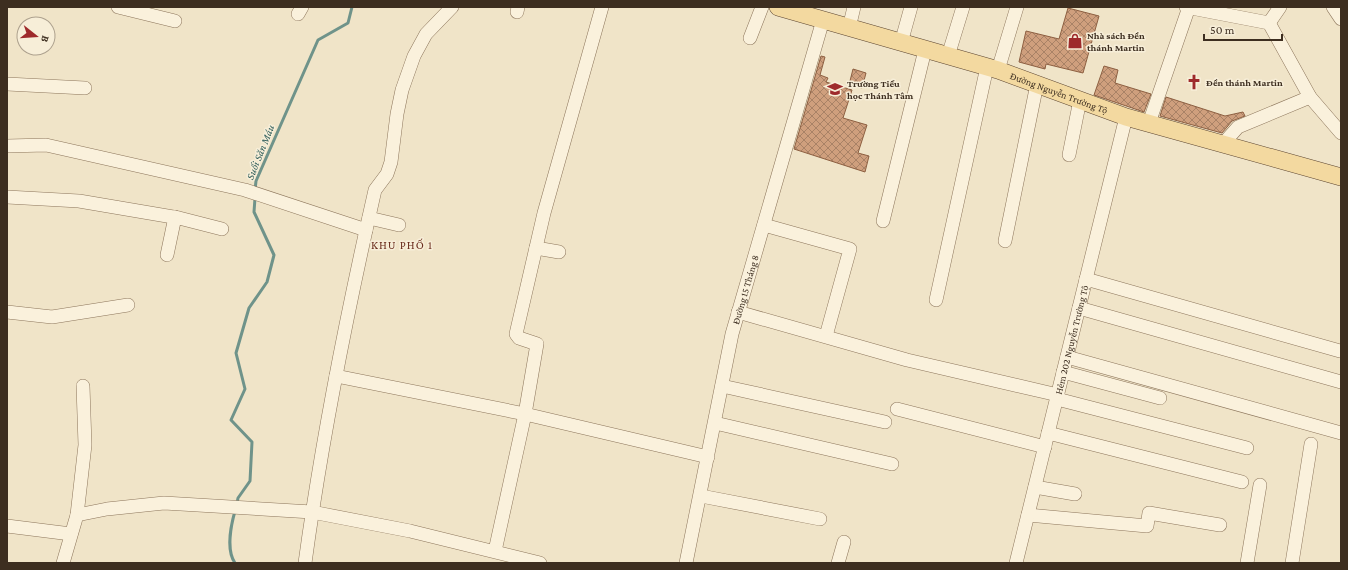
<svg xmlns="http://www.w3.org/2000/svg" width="1348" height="570" font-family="'Crimson Pro',serif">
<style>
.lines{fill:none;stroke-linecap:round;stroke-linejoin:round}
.stream{stroke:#6f938a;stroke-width:3}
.building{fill:url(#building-cross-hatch);stroke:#8d5f41}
.minor-casing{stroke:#8d765c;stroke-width:14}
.major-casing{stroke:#5b4430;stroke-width:18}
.minor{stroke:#faf1dc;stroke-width:13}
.major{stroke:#f3d9a0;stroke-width:17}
.labels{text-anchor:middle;stroke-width:3;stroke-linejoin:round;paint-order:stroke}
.poi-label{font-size:10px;font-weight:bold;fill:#3d2e20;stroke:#f7eed8;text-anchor:start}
.street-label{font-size:10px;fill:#3d2e20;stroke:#f7eed8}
.water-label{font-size:11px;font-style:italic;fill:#2f5d5a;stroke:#f7eed8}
.quarter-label{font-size:12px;letter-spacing:1px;fill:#6b2e1e;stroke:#f7eed8}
</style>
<defs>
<pattern id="building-cross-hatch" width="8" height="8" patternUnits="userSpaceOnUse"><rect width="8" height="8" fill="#cf9f7d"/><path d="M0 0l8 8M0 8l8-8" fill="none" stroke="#a98266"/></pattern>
</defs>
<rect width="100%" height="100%" fill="#f0e4c8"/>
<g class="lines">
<path class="stream" d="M255,190L256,181L318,40L348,23L352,7
M237,503L238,498L250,481L252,442L231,420L245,389L236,353L249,308L267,282L274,255L254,212L255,198
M235,511C231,525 226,550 235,563"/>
</g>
<path class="building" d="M1068,8L1099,16L1083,73L1046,64L1045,69L1019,62L1026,31L1059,39Z
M821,56L825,57L820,75L828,78L826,82L852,90L843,118L867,125L858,153L869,156L865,172L794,149Z
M1104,66L1118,70L1115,83L1151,94L1144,112L1094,95Z
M853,69L866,73L862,88L849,85Z
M1166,97L1225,116L1243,112L1245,116L1232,121L1222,133L1160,116Z"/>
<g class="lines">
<g class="minor-casing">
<g id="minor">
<path d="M118,7L175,21"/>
<path d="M1186,7L1269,23L1310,97L1341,133"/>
<path d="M1333,7L1341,19"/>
<path d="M517,12L518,7"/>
<path d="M298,14L302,7"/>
<path d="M1269,23L1280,7"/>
<path d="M849,28L854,7"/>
<path d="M750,38L762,7"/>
<path d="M901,43L911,7"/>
<path d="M948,56L963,7"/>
<path d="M998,70L1017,7"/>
<path d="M7,84L85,88"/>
<path d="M1149,123L1189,7"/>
<path d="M1223,144L1238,127L1310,97"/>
<path d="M7,146L46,145L245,190L366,230"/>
<path d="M1069,155L1080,100"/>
<path d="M7,197L79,201L179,218L222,229"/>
<path d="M369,218L399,225"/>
<path d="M883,221L925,50"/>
<path d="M764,225L850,249L826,336"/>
<path d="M1005,241L1037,84"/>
<path d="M536,248L559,252"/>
<path d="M167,255L175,217"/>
<path d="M1086,279L1340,351"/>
<path d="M936,300L987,67"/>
<path d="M1079,308L1341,382"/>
<path d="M7,312L52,317L128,305"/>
<path d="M738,312L907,360L1058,395"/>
<path d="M1067,357L1341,433"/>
<path d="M1063,372L1160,398"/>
<path d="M336,376L525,414L708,457"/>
<path d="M722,386L885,422"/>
<path d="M1057,399L1247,448"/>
<path d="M897,409L1045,447"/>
<path d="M715,423L892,464"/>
<path d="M1048,433L1242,482"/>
<path d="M1035,487L1075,494"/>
<path d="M701,496L820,519"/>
<path d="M77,515L85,445L83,386"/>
<path d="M1028,515L1147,526L1149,513L1220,525"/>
<path d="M7,526L71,534"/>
<path d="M495,551L525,414L537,344L519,338L516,334L544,213L602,7"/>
<path d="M63,563L77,515L107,509L164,503L312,512L410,531L540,563"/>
<path d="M305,563C322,438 347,313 375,190L387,174L391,162L397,114L402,90L414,56L426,34L452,7"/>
<path id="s1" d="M686,563L732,334L823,20"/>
<path d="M838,563L844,542"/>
<path id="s2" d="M1016,563L1126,117"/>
<path d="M1247,563L1260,485"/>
<path d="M1292,563L1311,444"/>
</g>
</g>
<g class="major-casing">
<g id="major">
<path id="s3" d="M778,7L998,70L1126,117L1341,177"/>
</g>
</g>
<use href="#minor" class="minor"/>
<use href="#major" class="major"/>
</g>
<defs>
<g id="shop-bare" transform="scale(1.2)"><path d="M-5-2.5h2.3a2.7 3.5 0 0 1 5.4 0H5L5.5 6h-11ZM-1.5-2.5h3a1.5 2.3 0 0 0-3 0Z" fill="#9e2a2b" stroke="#f7eed8" stroke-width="2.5" paint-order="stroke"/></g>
<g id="church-bare" transform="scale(1.2)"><path d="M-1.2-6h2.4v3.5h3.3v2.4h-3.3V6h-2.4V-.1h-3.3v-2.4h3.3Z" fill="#9e2a2b" stroke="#f7eed8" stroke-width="2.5" paint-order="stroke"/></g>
<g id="school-bare" transform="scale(1.2)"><path d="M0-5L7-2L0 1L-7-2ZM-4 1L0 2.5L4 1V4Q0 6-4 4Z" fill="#9e2a2b" stroke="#f7eed8" stroke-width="2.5" paint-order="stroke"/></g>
</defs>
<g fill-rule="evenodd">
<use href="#shop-bare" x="1075" y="41"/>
<use href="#church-bare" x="1194" y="82"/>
<use href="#school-bare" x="835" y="89"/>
</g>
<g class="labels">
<g class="poi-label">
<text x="1087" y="39">Nhà sách Đền<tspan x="1087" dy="12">thánh Martin</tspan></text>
<text x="1206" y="86">Đền thánh Martin</text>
<text x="847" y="87">Trường Tiểu<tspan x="847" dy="12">học Thánh Tâm</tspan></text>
</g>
<g class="street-label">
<text dy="4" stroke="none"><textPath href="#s3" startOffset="294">Đường Nguyễn Trường Tộ</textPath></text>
<text dy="4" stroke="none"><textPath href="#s1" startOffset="280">Đường 15 Tháng 8</textPath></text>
<text dy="4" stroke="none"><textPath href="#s2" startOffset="230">Hẻm 202 Nguyễn Trường Tộ</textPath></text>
</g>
<g class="water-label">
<text transform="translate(260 152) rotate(-68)" y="4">Suối Săn Máu</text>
</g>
<g class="quarter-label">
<text x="402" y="249">KHU PHỐ 1</text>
</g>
</g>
<rect width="1348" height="570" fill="none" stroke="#3d2e20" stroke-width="16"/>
<g transform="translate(36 36) rotate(107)"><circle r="19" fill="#f7eed8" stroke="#ada18e"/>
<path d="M0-3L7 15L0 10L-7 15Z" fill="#9e2a2b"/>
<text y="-6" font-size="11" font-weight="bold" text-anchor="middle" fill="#3d2e20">B</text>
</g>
<path d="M1204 34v6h78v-6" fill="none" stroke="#3d2e20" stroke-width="2"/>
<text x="1210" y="34" font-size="12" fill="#3d2e20" stroke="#f7eed8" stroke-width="3" paint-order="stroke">50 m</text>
</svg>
